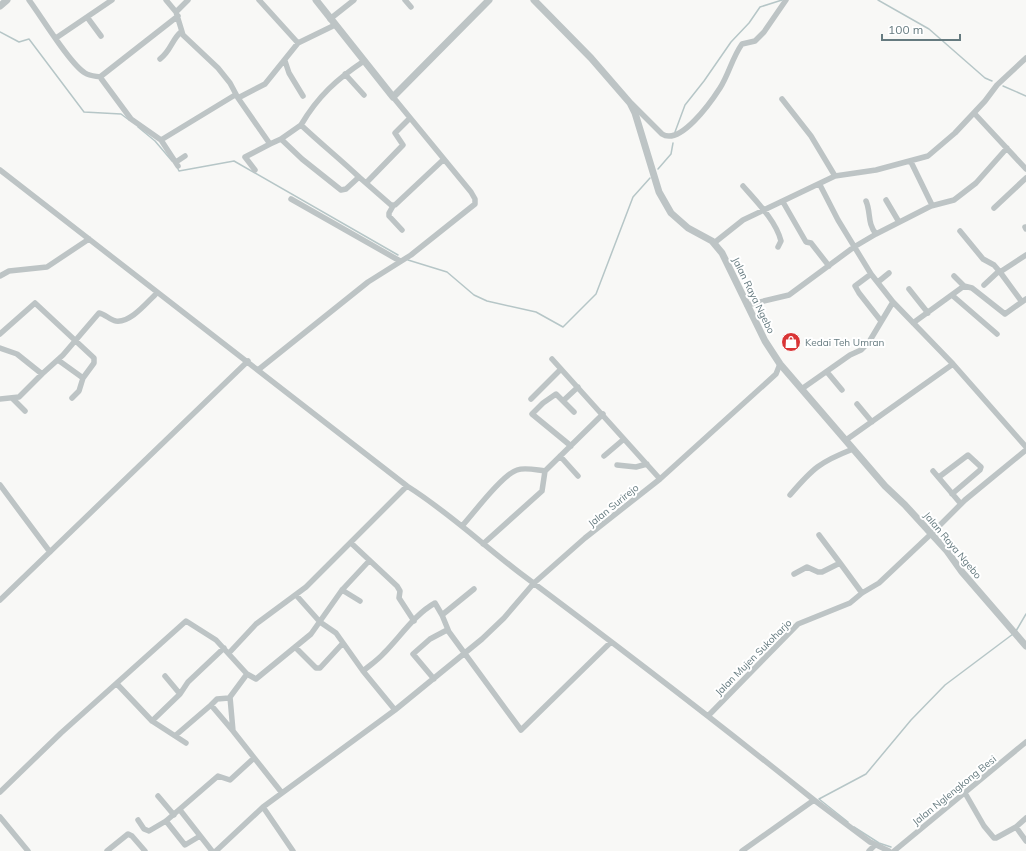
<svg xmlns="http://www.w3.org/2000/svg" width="1026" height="851" font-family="Mulish,sans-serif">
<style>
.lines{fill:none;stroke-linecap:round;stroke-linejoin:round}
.stream{stroke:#b6c6c7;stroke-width:1.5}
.minor{stroke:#bdc4c5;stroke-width:5.5}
.tertiary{stroke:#bdc4c5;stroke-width:7}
.labels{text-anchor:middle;stroke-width:4;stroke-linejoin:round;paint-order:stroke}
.street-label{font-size:10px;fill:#657a7f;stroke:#fff}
.poi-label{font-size:10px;fill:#657a7f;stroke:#fff;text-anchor:start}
</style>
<rect width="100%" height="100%" fill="#f8f8f6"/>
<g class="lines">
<path class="stream" d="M878,0L929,29L985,78L992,81
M0,32L19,42L29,39L84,112L121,114L129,120
M1003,86L1026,96
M138,127L155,141L172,161
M675,132L685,105L704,81L731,42L749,23L760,7L782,0
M177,167L179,171L234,161L398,255
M658,169L671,154L673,143
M408,260L447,272L474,295L487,301L536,312L563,327L596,294L633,197L650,178
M1016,631L1026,614
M848,822L819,799L866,774L911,720L945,685L1013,634
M854,827L879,843L891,847"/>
<path class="minor" d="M29,0C41,16 70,64 85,73C90,76 95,76 100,77
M166,0L176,12L183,35L218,68L230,83L238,98L265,84L298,43L335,25
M259,0L298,43
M405,0L411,7
M176,12L188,0
M178,16L100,77L131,119L161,140L235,95
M87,17L101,36
M330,19L354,0
M56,38L112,0
M160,59C171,51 172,39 181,32
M285,61L289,73L303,96
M345,74L364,95
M238,98L270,144L281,139L302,159L341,190L346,189L359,177L391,205H395L443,160
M782,99L811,136L835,176
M632,104L662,134C680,146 711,102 720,88C729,74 732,58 742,44L755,41L764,32L786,0
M974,113L1026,169
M281,139L301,125
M161,140L178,166
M176,162L185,156
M911,162L932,205
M0,170L407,486C447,511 482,544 520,573C619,647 717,722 814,800
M255,170L245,157L270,144
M359,177C340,159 320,143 301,125C318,96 337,79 364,61
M367,182L403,145L395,133L410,118
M820,185L838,220L871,274L893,302L953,364L846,440
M743,186C757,202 776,221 781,241L778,247
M291,199L400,261
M886,200L899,222
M866,201C871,212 867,223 876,234
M783,202L806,242L811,243L829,266
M393,206L389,213V216L402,230
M994,208L1026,178
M1025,227L1026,229
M960,231L983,259L994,265L1000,272
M714,243L743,220L835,176L876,170L928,156L955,133L985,101L997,85L1026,58
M871,274L855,286L859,293L881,321
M0,276L9,271L47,267L89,239
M878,282L889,273
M984,285L999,271
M964,286L972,288L1005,314L1026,299
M909,289L928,313
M953,296L997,334
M1022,302L1000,272L1026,255
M747,305L789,295L854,247L876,234L931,206L954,200L976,183L1007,148
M913,323L964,286L954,276
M0,334L35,303L94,358V363L83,378
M0,348L17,354L42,374L63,355L99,313C105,314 110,320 116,321C131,323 147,302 157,293
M552,359L660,479
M58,360L83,378L79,391L72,398
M953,364L1026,447
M258,370L368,282L411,255L475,204V199L471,192L393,97
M827,372L842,390
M803,388L850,355L861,350L869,342L893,302
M0,399L19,397L42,374
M13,399L25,411
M531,399L561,369
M564,400L578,387
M857,404L872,422
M571,446L532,414L543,403L556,394L574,412
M560,456L578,476
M604,456L624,439
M617,465L636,467L647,464
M933,471L961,504
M939,477L968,455L981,467L980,470L952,494
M0,485L50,552
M790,495C813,468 820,462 853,449
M462,526C473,514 502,475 517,470C525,467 536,470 545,471
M819,535L840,563
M351,543L397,586L400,591L399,598L414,621
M483,544L542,491L545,471L603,414
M794,574L807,567L818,572H822L840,563L862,593
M342,590L360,601
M296,595L320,622L336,633L363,671L395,710
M0,600L248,361
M442,615L449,632L521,730L611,642
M296,648L316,668H320L343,643
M229,653L256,624L306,587L407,486
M363,671C370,665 378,660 384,653C400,637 415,614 435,603L442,615L474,589
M247,674L230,697L233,731L282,793
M165,676L180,694
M434,679L413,654L430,639L447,630
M117,684L152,721L186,743
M211,705L217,699L229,698
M708,716L798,624L850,603L862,593L879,583L931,534L965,500L1026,450
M152,721L180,694L188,682L224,648
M176,735L211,705L233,731
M0,792L61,733L186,621L216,640L247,674L256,679L311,634L342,590L369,561
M965,793L984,826L994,838H996L1016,827L1026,841
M158,796L174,815
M263,807L293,851
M180,810L212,851
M0,817L28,851
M138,820L144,829L149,831L166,821L218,776L230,780L254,758
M166,821L185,845L200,836
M1016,827L1026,818
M107,851L128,834L132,836L145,851
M216,851L263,807L395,710L482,639L504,618L534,583L585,538L660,479L776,374L780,364
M742,851L814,800L870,842L889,851
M869,851L875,845
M894,851L1026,742"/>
<path class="tertiary" d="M316,0L393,97L489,0
M534,0L591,58L630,103L635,113L659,192L671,213L688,228L712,241L722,253L765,341L780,364L885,486L905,505L947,551L962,572L1026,646
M0,6L7,0"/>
</g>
<defs>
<g id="shop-disc" transform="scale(1)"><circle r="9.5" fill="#d93536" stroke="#fff"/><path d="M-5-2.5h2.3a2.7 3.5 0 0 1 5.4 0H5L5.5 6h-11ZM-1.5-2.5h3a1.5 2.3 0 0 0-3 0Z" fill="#fff"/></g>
</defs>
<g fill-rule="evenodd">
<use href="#shop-disc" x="791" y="342"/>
</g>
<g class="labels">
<g class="street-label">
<text transform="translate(754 295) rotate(64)" y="4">Jalan Raya Ngebo</text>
<text transform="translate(613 505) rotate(-39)" y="4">Jalan Surirejo</text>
<text transform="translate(953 545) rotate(50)" y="4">Jalan Raya Ngebo</text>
<text transform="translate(753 657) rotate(-45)" y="4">Jalan Mujen Sukoharjo</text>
<text transform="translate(954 790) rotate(-39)" y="4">Jalan Nglengkong Besi</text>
</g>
<g class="poi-label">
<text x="805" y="346">Kedai Teh Umran</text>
</g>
</g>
<path d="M882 34v6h78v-6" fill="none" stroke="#657a7f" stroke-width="2"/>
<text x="888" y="34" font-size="12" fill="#657a7f" stroke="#ffffff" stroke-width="3" paint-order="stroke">100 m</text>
</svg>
